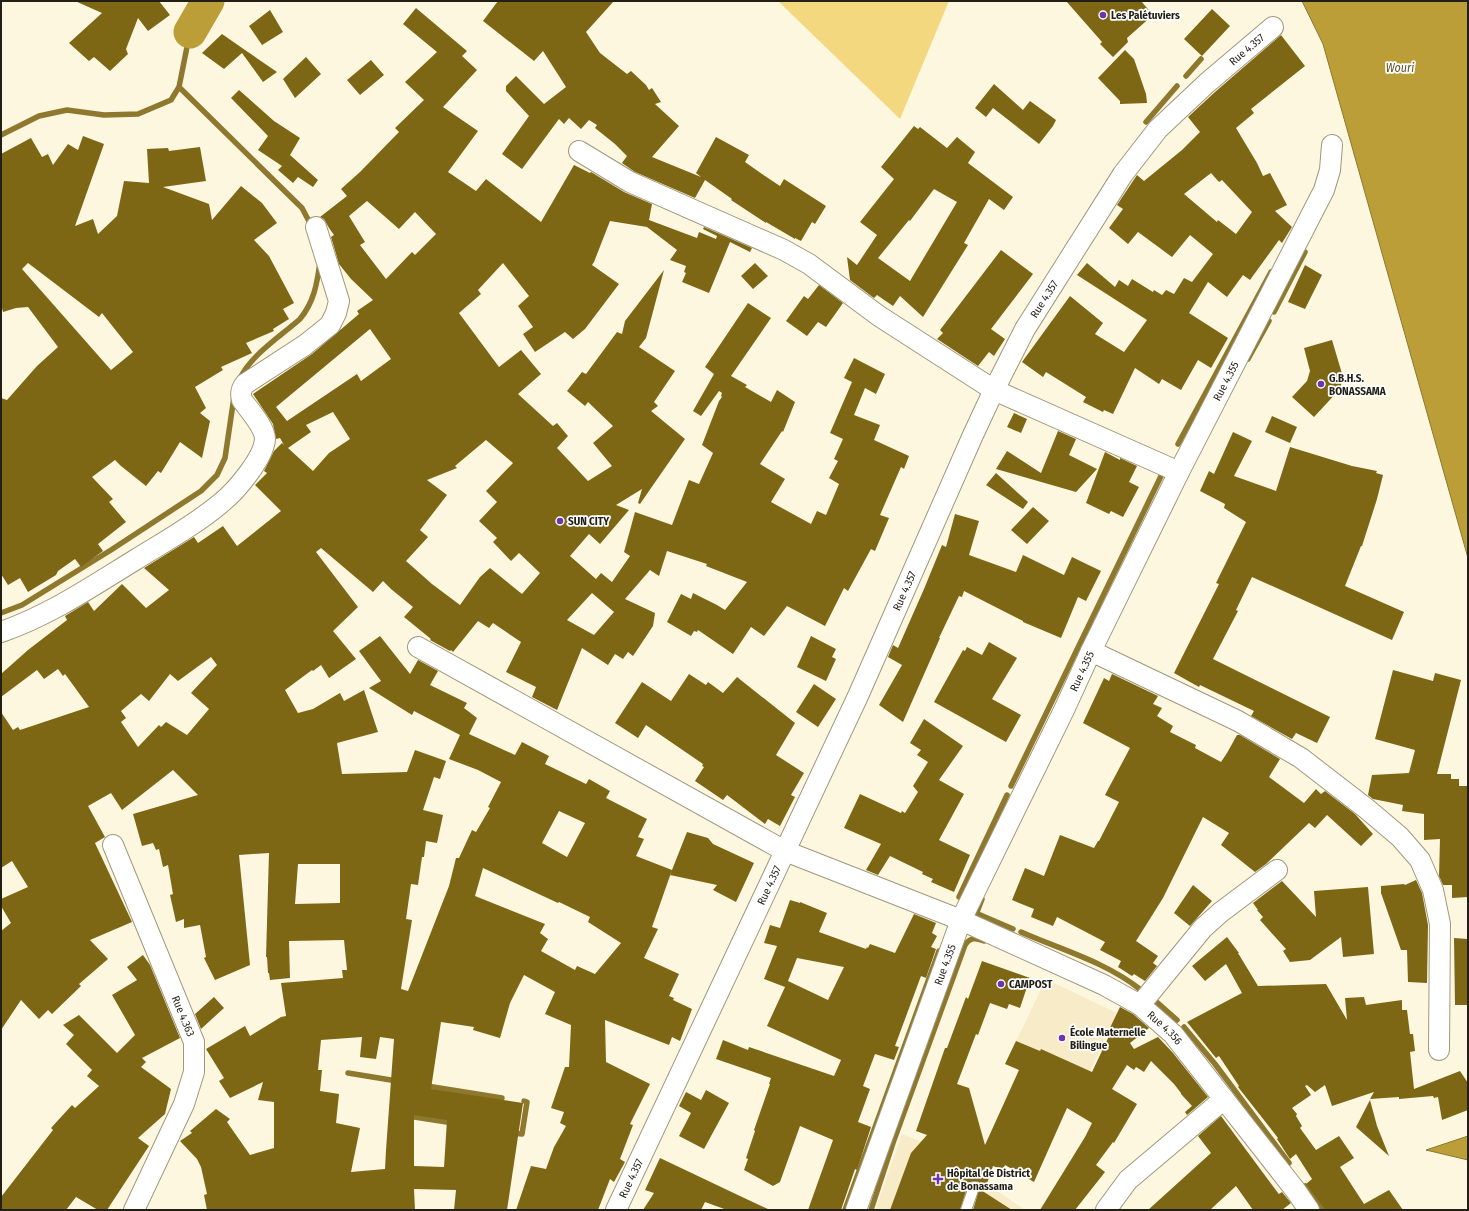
<svg xmlns="http://www.w3.org/2000/svg" width="1469" height="1211" font-family="'Fira Sans Condensed',sans-serif">
<style>
.built{fill:#f8ecc8}
.green{fill:#f3d880}
.water{fill:#bc9e38;stroke:#8e782d}
.lines{fill:none;stroke-linecap:round;stroke-linejoin:round}
.stream{stroke:#8e782d;stroke-width:5.5}
.river{stroke:#bc9e38;stroke-width:33}
.building{fill:#7d6715;fill-rule:evenodd}
.lane-casing{stroke:#a0987d;stroke-width:12}
.street-casing{stroke:#a0987d;stroke-width:22}
.lane{stroke:#fff;stroke-width:10}
.street{stroke:#fff;stroke-width:20}
.poi-dot{fill:#6f34aa;stroke:#fff;stroke-width:1.5}
.labels{text-anchor:middle;stroke-width:3.5;stroke-linejoin:round;paint-order:stroke}
.poi-label{font-size:11px;font-weight:bold;fill:#221f14;stroke:#fff;text-anchor:start}
.street-label{font-size:11px;fill:#221f14;stroke:#fff}
.water-label{font-size:12px;font-style:italic;fill:#5e5228;stroke:#fff}
</style>
<rect width="100%" height="100%" fill="#fef7e0"/>
<path class="built" d="M1046,979L1117,1013L1079,1095L1005,1064Z
M902,1134L968,1160L991,1172L989,1185L1025,1210H875Z"/>
<path class="green" d="M778,1H949L900,119Z"/>
<path class="water" d="M1302,1H1468V558L1323,44Z
M1468,1136V1160L1426,1150Z"/>
<g class="lines">
<path class="stream" d="M1186,76L1201,59
M179,87L302,208L312,227
M1146,122L1177,86
M1,135L39,116L67,110L104,115L138,114L171,100L179,87L190,32
M1274,312L1305,252
M1248,359L1269,321
M239,381C248,357 281,336 300,319C314,302 317,284 320,262
M1178,444L1271,272
M1,613L22,605L111,550L201,491L217,475L225,458L234,397
M1011,786L1162,474
M959,897L1007,795
M982,899L977,912L978,914L1013,929
M1021,932C1062,950 1106,962 1141,990
M1151,997L1177,1020
M1184,1027L1215,1064L1289,1163
M348,1073L397,1081
M427,1086L502,1098
M408,1116L453,1123
M512,1133L522,1134L527,1102L524,1101
M1305,1186L1322,1210
M845,1210L939,951
M871,1210L894,1140L965,945C970,937 976,938 984,941"/>
<path class="river" d="M190,32L208,1"/>
</g>
<path class="building" d="M75,1H159L170,15L148,31L138,18L126,49L128,54L110,71L94,57L89,61L69,43L102,13Z
M498,1H614L586,32L600,53L627,74L631,71L646,85L649,90L652,88L661,102L655,104L679,126L652,157L701,177L696,173L716,137L749,155L745,162L762,174L780,186L784,179L826,206L815,224L812,222L801,241L795,238V239L766,222V223L731,200L732,199L705,180L695,198L635,172L622,163L627,156L615,144L595,128L597,125L589,120L581,129L569,118L564,124L559,119L522,169L502,154L529,116L506,91V86L516,76L544,104L566,87L543,51L534,61L483,21Z
M1066,1H1141L1153,15L1127,38L1128,42L1113,57L1100,44L1102,42Z
M416,8L467,51L462,56L477,70L443,107L478,131L448,172L476,191L486,179L541,222L574,165L590,173L591,172L624,192L652,204L649,220L697,238L699,232L716,239L717,236L703,229L704,227L752,248L750,252L730,242L709,293L682,282L686,273L684,272L686,266L670,260L677,250L647,227L610,221L594,262L592,265L619,284L585,329L573,339L565,332L535,352L523,334L533,327L518,306L529,296L503,263L478,290L481,294L459,313L499,367L521,350L541,374L518,394L553,426L557,423L568,436L557,448L588,481L612,466L593,443L613,426L588,402L585,406L567,391L582,372L586,374L617,332L622,334L625,321L664,270L646,338L639,347L675,371L654,402L658,406L651,411L685,439L640,504L638,503L642,489L616,505L629,510L600,544L589,534L570,556L596,579L601,573L612,582L630,556L624,552L635,512L672,525L689,480L699,484L713,453L702,445L719,401L722,397L721,396L722,393L719,391L701,416L693,411L714,374L705,367L748,303L771,318L731,376L747,385L745,387L771,402L777,390L795,402L783,432L782,431L760,464L785,479L771,502L811,524L817,511L826,515L839,484L829,478L838,461L834,459L843,439L830,433L852,382L844,378L854,358L885,374L876,394L865,388L854,415L880,425L874,440L909,456L904,469L901,467L880,515L889,518L875,551L871,549L848,591L844,588L825,626L787,606L764,636L751,627L733,654L698,630L697,632L694,631L691,636L667,622L681,594L691,599L693,593L717,605L725,610L747,582L706,566L707,564L667,551L659,576L650,570L625,599L655,613L653,626L633,656L628,652L623,659L615,654L608,665L582,648L557,710L532,697L536,687L506,672L521,642L493,623L489,628L478,621L453,652L451,650L450,651L430,640L431,639L404,617L413,607L391,589L383,581L373,592L321,548L316,552L358,607L333,631L356,659L329,678L321,665L313,671L312,670L285,690L298,713L313,709L340,693L344,701L364,690L378,732L337,743L342,774L407,772L415,750L446,761L440,779L434,777L423,810L443,815L437,843L426,841L424,857H422L418,885L411,884L406,919L412,920L401,989L408,991L449,886L456,858H459L472,830L476,832L490,808L488,807L501,782L478,770L449,759L460,735L414,711L412,715L369,688L381,681L359,651L380,636L410,674L418,660L438,671L430,685L467,703L464,708L477,718L469,734L515,755L522,742L549,756L545,764L586,784L589,779L610,791L606,798L647,819L638,837L644,839L636,856L672,870L652,927L658,929L644,958L679,974L669,996L674,998L673,1000L692,1009L680,1041L672,1037L669,1045L605,1020L606,1062L650,1084L630,1124L633,1125L620,1159L625,1162L614,1182L610,1179L598,1210H516L531,1166L546,1169L554,1147L566,1126L560,1123L564,1112L551,1108L565,1067H569L571,1025L545,1014L555,992L524,975L510,1003L500,1038L473,1030L474,1027L441,1022L431,1089L523,1103L507,1210H454L456,1190L414,1189L415,1210H207L204,1195L207,1194L201,1167L197,1159L180,1141L192,1133L190,1131L216,1109L230,1119L227,1122L250,1155L274,1148V1102L258,1100L263,1082L230,1098L219,1081L224,1078L206,1049L245,1026L250,1036L281,1017L286,1016L281,983L343,978L342,970H347L344,940L289,941L290,978L270,980L269,973H268L267,957H266L269,853L239,855L250,965L215,980L204,958L206,957L200,925L184,928V919L176,922L170,895L173,894L168,865L163,867L159,849L156,850L153,843L142,846L133,814L198,795L173,770L122,810L111,793L88,806L105,837L95,843L132,922L90,940L108,959L79,984L81,986L52,1014L48,1010L39,1019L21,1000L1,1030V931L11,923L1,906V899L28,887L12,861L1,868V712L13,730L18,727L20,730L89,707L65,674L63,676L58,669L44,679L37,670L1,697V674L28,650L67,620L65,616L88,602L94,611L122,584L146,608L169,590L144,568L194,537L198,543L223,526L237,546L281,511L255,485L267,473L264,471L274,451L282,443L284,445L280,438L276,439L273,424L253,394L312,354L359,314L357,311L373,300L351,279L339,264L331,237L334,235L329,228L324,219L320,217L347,196L341,189L360,172L399,132L395,128L424,100L405,82L437,52L403,24ZM367,201L399,229L415,212L436,234L415,255L412,252L386,279L360,245L365,242L349,216ZM370,329L391,359L361,381L357,374L287,421L276,407ZM333,412L350,439L329,453L313,471L288,448L311,432L306,425ZM486,440L513,463L486,491L497,502L479,521L497,538L493,542L511,561L519,553L540,573L522,594L490,568L480,577L460,605L432,584L406,561L428,537L420,530L447,495L427,480L457,468L455,466ZM592,593L614,612L594,635L567,620ZM211,657L217,665L191,693L209,709L187,735L166,722L161,727L159,725L138,747L121,722L126,718L121,711L141,694L149,701L170,674L178,681ZM559,811L585,823L567,857L542,843ZM298,864H340V903L295,904ZM483,868L558,903L559,902L590,917L588,922L621,943L595,974L577,966L575,970L541,951L548,939L540,933L545,924L475,896ZM362,1037L360,1057L376,1059L380,1037L394,1039L386,1150L385,1169L351,1172L360,1128L336,1123L339,1094L320,1091L322,1070H318L321,1040ZM414,1115L447,1120L444,1167L414,1166Z
M1212,9L1230,26L1202,56L1184,39Z
M270,10L283,32L262,45L249,26Z
M222,34L245,50L277,72L263,82L242,53L224,69L202,53Z
M1281,35L1305,66L1251,109L1254,113L1236,128L1257,163L1263,176L1270,173L1287,205L1275,211L1292,227L1282,243L1279,240L1250,280L1243,275L1227,297L1208,282L1189,313L1228,338L1211,368L1198,360L1181,390L1162,379L1159,384L1135,368L1113,414L1104,410L1103,412L1083,402L1086,397L1046,372L1043,377L1022,362L1070,296L1103,323L1095,334L1124,352L1147,320L1077,275L1087,263L1115,287L1119,280L1128,286L1132,279L1153,292L1154,290L1162,295L1166,290L1174,294L1184,278L1192,282L1213,254L1190,235L1172,257L1138,232L1128,244L1109,228L1123,209L1117,205L1137,175L1144,181L1182,150L1200,132L1188,117L1215,92ZM1211,173L1219,182L1222,180L1252,212L1236,234L1218,220L1217,222L1184,194Z
M1125,50L1134,59L1146,94L1147,103L1120,104V101L1098,78Z
M306,57L321,74L295,98L283,79Z
M371,60L384,75L360,95L347,80Z
M994,84L1023,110L1030,101L1056,120L1053,126L1039,144L993,108L986,117L975,108Z
M239,90L274,121L300,138L290,155L318,180L313,187L298,177L293,183L278,170L282,166L258,150L268,136L231,98Z
M914,126L918,129L920,127L947,148L957,137L975,152L968,163L1013,197L1004,210L989,199L964,243L968,245L923,317L900,296L893,306L877,295L874,298L850,280L847,257L857,265L877,235L860,222L894,179L881,167ZM934,189L957,202L910,281L878,258L909,220L910,221Z
M83,136L104,144L75,226L93,219L98,234L117,216L124,181L149,183L147,149L168,148L169,151L200,147L206,181L163,187L209,204L212,220L241,186L262,203L277,223L254,240L269,256L294,303L283,309L289,319L273,329L274,331L246,343L252,353L221,367L223,370L195,387L206,408L200,413L210,421L202,458L180,442L161,473L158,471L146,486L121,466L115,460L92,477L113,499L109,502L126,522L98,544L103,551L81,567L75,559L58,571L56,575L28,592L20,578L8,585L1,574V398L7,400L37,366L58,347L28,307L16,308L3,312L1,304V154L31,138L42,157L48,154L53,165L68,144L78,150ZM28,263L99,317L102,313L133,352L111,370L22,269Z
M1001,250L1033,274L991,329L1005,339L994,356L989,352L978,366L937,339L943,333L940,330Z
M755,263L768,276L753,289L741,276Z
M1305,265L1322,275L1305,309L1288,302Z
M819,285L843,303L826,327L818,322L807,336L786,321L804,296L808,299Z
M1332,340L1343,377L1340,389L1314,417L1292,397L1307,381L1310,371L1304,348Z
M1014,413L1027,419L1021,433L1007,427Z
M1272,416L1297,427L1290,443L1265,432Z
M1058,431L1076,439L1069,455L1097,469L1076,492L996,469L1007,451L1041,473Z
M1233,432L1252,441L1234,476L1276,491L1290,447L1352,466L1377,471L1376,473L1383,475L1377,499L1362,546H1361L1345,586L1404,612L1392,640L1252,577L1236,610L1238,611L1213,659L1330,717L1317,743L1296,733L1292,739L1251,716L1254,711L1200,685L1199,687L1174,673L1219,584L1216,583L1246,522L1224,508L1225,504L1200,491L1209,471L1214,474Z
M1105,452L1120,460V458L1137,466L1129,482L1139,487L1123,517L1111,511L1109,514L1086,503Z
M996,473L1028,502L1023,509L986,485Z
M1033,507L1049,521L1027,544L1011,530Z
M955,514L979,521L969,555L1016,572L1023,555L1064,575L1072,557L1101,571L1086,601L1078,597L1061,638L1023,622V621L964,591L962,597L959,596L939,638H940L903,722L879,705L902,665L888,657L893,645L898,648L924,589L942,545L946,547Z
M811,636L836,649L832,657L836,659L826,681L797,667Z
M989,642L1017,658L992,699L1021,715L1006,742L934,702L963,650L965,651L967,647L982,655Z
M1393,670L1433,681L1435,673L1461,680L1437,774H1451V779H1459V786H1468V897L1452,898V885H1443L1439,876L1440,839L1424,840V814L1402,811L1403,805L1373,799L1368,795L1372,775L1409,773L1415,750L1375,739Z
M689,674L706,685L708,682L723,693L737,677L795,723L776,755L804,773L791,795L795,797L780,826L768,819L765,824L727,795L723,800L695,781L704,767L702,766L703,764L646,725L638,738L615,723L642,682L671,701Z
M1112,674L1158,696L1153,704L1162,708L1157,716L1173,726L1170,732L1196,745L1195,748L1221,762L1227,753L1237,735H1240L1280,759L1269,777L1304,803L1316,789L1321,794L1325,791L1355,814L1373,834L1361,846L1327,815L1315,828L1309,823L1266,864L1255,872L1221,845L1229,833L1203,817L1163,898L1136,941L1158,956L1153,963L1157,966L1145,981L1134,974L1132,976L1118,967L1121,961L1100,950L1105,942L1057,917L1053,926L1031,917L1034,909L1012,900L1025,868L1044,876L1060,835L1094,848L1098,841H1099L1119,802L1105,795L1130,748L1083,723L1104,678L1109,681Z
M814,684L836,699L818,727L796,712Z
M924,719L963,746L939,780L964,794L939,840L970,855L954,892L931,882L933,879L922,874L923,872L890,856L878,875L866,870L881,844L844,828L860,794L901,813L902,811L905,813L918,792L913,786L928,762L917,755L921,750L910,743Z
M687,832L708,838L713,844L754,863L736,902L713,890L717,885L670,875Z
M1416,880L1422,893L1428,925L1427,983L1408,982L1407,950H1401L1381,893V886L1404,884L1405,885Z
M1282,881L1316,917L1314,891L1368,887L1374,954L1343,957L1341,937L1310,960L1290,962L1283,951L1286,949L1260,920L1263,917L1257,910H1258L1253,903Z
M1193,885L1212,901L1190,926L1174,913Z
M790,900L800,903V902L827,913L819,932L866,949L867,947L868,948L870,944L895,953L914,914L936,923L932,933L937,936L931,947L936,949L926,978L921,976L895,1046L899,1047L894,1060L875,1054L863,1086L870,1089L858,1122L871,1127L857,1170L855,1169L841,1210H808L833,1140L800,1126L780,1182L773,1186L744,1170L748,1159L746,1158L755,1131L754,1130L770,1084H769L771,1078L716,1059L723,1040L748,1050L749,1047L834,1076L841,1060L767,1026L785,987L764,979L777,946L764,943L770,925L780,928ZM797,958L844,967L828,1000L788,981Z
M1227,937L1239,953H1238L1258,986L1326,984L1347,1020L1345,998L1364,997L1366,1005L1402,1000V1010H1407L1410,1034H1413L1415,1051L1410,1052L1414,1089L1460,1071L1468,1083L1467,1086L1468,1110L1442,1120L1438,1097L1434,1098L1433,1096L1399,1099V1097L1370,1099L1374,1092L1332,1106L1325,1085L1315,1092L1307,1085L1305,1086L1311,1095L1292,1108L1297,1114L1296,1116L1302,1126L1300,1128L1316,1150L1339,1136L1354,1158L1340,1167L1364,1204L1389,1190L1403,1210H1325L1306,1184L1312,1179L1296,1154L1290,1159L1277,1139L1278,1138L1238,1087L1239,1086L1219,1056L1216,1058L1187,1022L1242,993L1226,964L1205,981L1192,966Z
M1454,938L1468,939V1005H1455Z
M143,955L150,965L180,1038L142,1058L146,1062L141,1067L171,1089L165,1114L138,1138L149,1146L107,1210H98L76,1197L66,1210H1V1197L53,1130L51,1128L72,1105L75,1108L99,1086L87,1076L92,1070L66,1044L74,1035L63,1025L79,1015L117,1053L135,1035L112,995L137,980L127,967Z
M982,961L1030,978L1020,1008L1009,1004L1007,1009L990,1003L978,1035L976,1034L957,1084L969,1088L985,1145L1019,1070L1005,1064L1016,1041L1040,1051L1041,1049L1092,1072L1109,1036L1107,1034L1120,1007L1133,1014L1149,1028L1130,1043L1134,1049L1158,1037L1173,1053L1208,1097L1187,1115L1185,1112L1192,1106L1181,1094V1093L1174,1084L1151,1061L1144,1072L1136,1067L1134,1070L1127,1065L1112,1089L1137,1104L1114,1143L1113,1142L1096,1165L1105,1172L1075,1210H1040L1085,1137L1092,1123L1067,1108L1034,1182L1005,1165L1003,1170L993,1166L984,1192L1012,1210H973L980,1186L979,1182L973,1181L968,1185L960,1210H890L911,1153L927,1135L916,1131L945,1048H947L966,997L968,999Z
M214,997L224,1008L201,1029L195,1014Z
M706,1090L729,1103L704,1149L679,1136L691,1113L679,1106L686,1092L701,1100Z
M1370,1100L1377,1126L1389,1156L1356,1127Z
M1221,1116L1278,1193L1279,1194L1282,1192L1291,1203L1282,1210H1253L1236,1186L1210,1210H1148L1211,1153L1198,1136Z
M660,1158L740,1196L770,1210H727L705,1202L701,1210H643L654,1193L645,1190Z"/>
<g class="lines">
<g class="lane-casing">
<path id="lane" d="M966,1210L974,1187"/>
</g>
<g class="street-casing">
<g id="street">
<path d="M579,151L630,182L784,250L809,264L879,316L994,390L1179,472"/>
<path d="M1,632C50,615 91,587 135,560C164,542 195,525 221,503C236,491 264,458 265,439C265,427 249,410 242,400C240,393 241,389 245,384L305,345L330,325L336,313L339,301L316,227"/>
<path id="s1" d="M418,647L785,851L961,920L1104,985L1140,1005L1173,1034L1296,1191L1309,1210"/>
<path d="M1091,651L1238,721L1301,758L1367,809L1400,837L1420,860L1433,890L1440,924L1439,1050"/>
<path id="s2" d="M113,845L194,1042V1072L184,1104L134,1210"/>
<path d="M1140,1005L1203,928L1221,912L1277,870"/>
<path id="s3" d="M616,1210L858,696L973,435L994,390L1025,329L1123,174L1158,129L1207,83L1273,27"/>
<path id="s4" d="M856,1210L961,920L1064,710L1091,651L1179,472L1324,190L1330,170L1332,145"/>
<path d="M1106,1210L1128,1180L1224,1099"/>
</g>
</g>
<use href="#lane" class="lane"/>
<use href="#street" class="street"/>
</g>
<g class="poi-dot">
<circle cx="1103" cy="15" r="4"/>
<circle cx="1321" cy="384" r="4"/>
<circle cx="560" cy="521" r="4"/>
<circle cx="1001" cy="984" r="4"/>
<circle cx="1062" cy="1038" r="4"/>
<path d="M936 1173h4v4h4v4h-4v4h-4v-4h-4v-4h4z"/>
</g>
<g class="labels">
<g class="poi-label">
<text x="1111" y="19">Les Palétuviers</text>
<text x="1329" y="382">G.B.H.S.<tspan x="1329" dy="13">BONASSAMA</tspan></text>
<text x="568" y="525">SUN CITY</text>
<text x="1009" y="988">CAMPOST</text>
<text x="1070" y="1036">École Maternelle<tspan x="1070" dy="13">Bilingue</tspan></text>
<text x="947" y="1177">Hôpital de District<tspan x="947" dy="13">de Bonassama</tspan></text>
</g>
<g class="street-label">
<text dy="4" stroke="none"><textPath href="#s3" startOffset="1331">Rue 4.357</textPath></text>
<text dy="4" stroke="none"><textPath href="#s3" startOffset="1007">Rue 4.357</textPath></text>
<text dy="4" stroke="none"><textPath href="#s4" startOffset="909">Rue 4.355</textPath></text>
<text dy="4" stroke="none"><textPath href="#s3" startOffset="683">Rue 4.357</textPath></text>
<text dy="4" stroke="none"><textPath href="#s4" startOffset="585">Rue 4.355</textPath></text>
<text dy="4" stroke="none"><textPath href="#s3" startOffset="359">Rue 4.357</textPath></text>
<text dy="4" stroke="none"><textPath href="#s4" startOffset="261">Rue 4.355</textPath></text>
<text dy="4" stroke="none"><textPath href="#s2" startOffset="185">Rue 4.363</textPath></text>
<text dy="4" stroke="none"><textPath href="#s1" startOffset="841">Rue 4.356</textPath></text>
<text dy="4" stroke="none"><textPath href="#s3" startOffset="35">Rue 4.357</textPath></text>
</g>
<g class="water-label">
<text x="1400" y="72">Wouri</text>
</g>
</g>
<rect width="1469" height="1211" fill="none" stroke="#221f14" stroke-width="4"/>
</svg>
